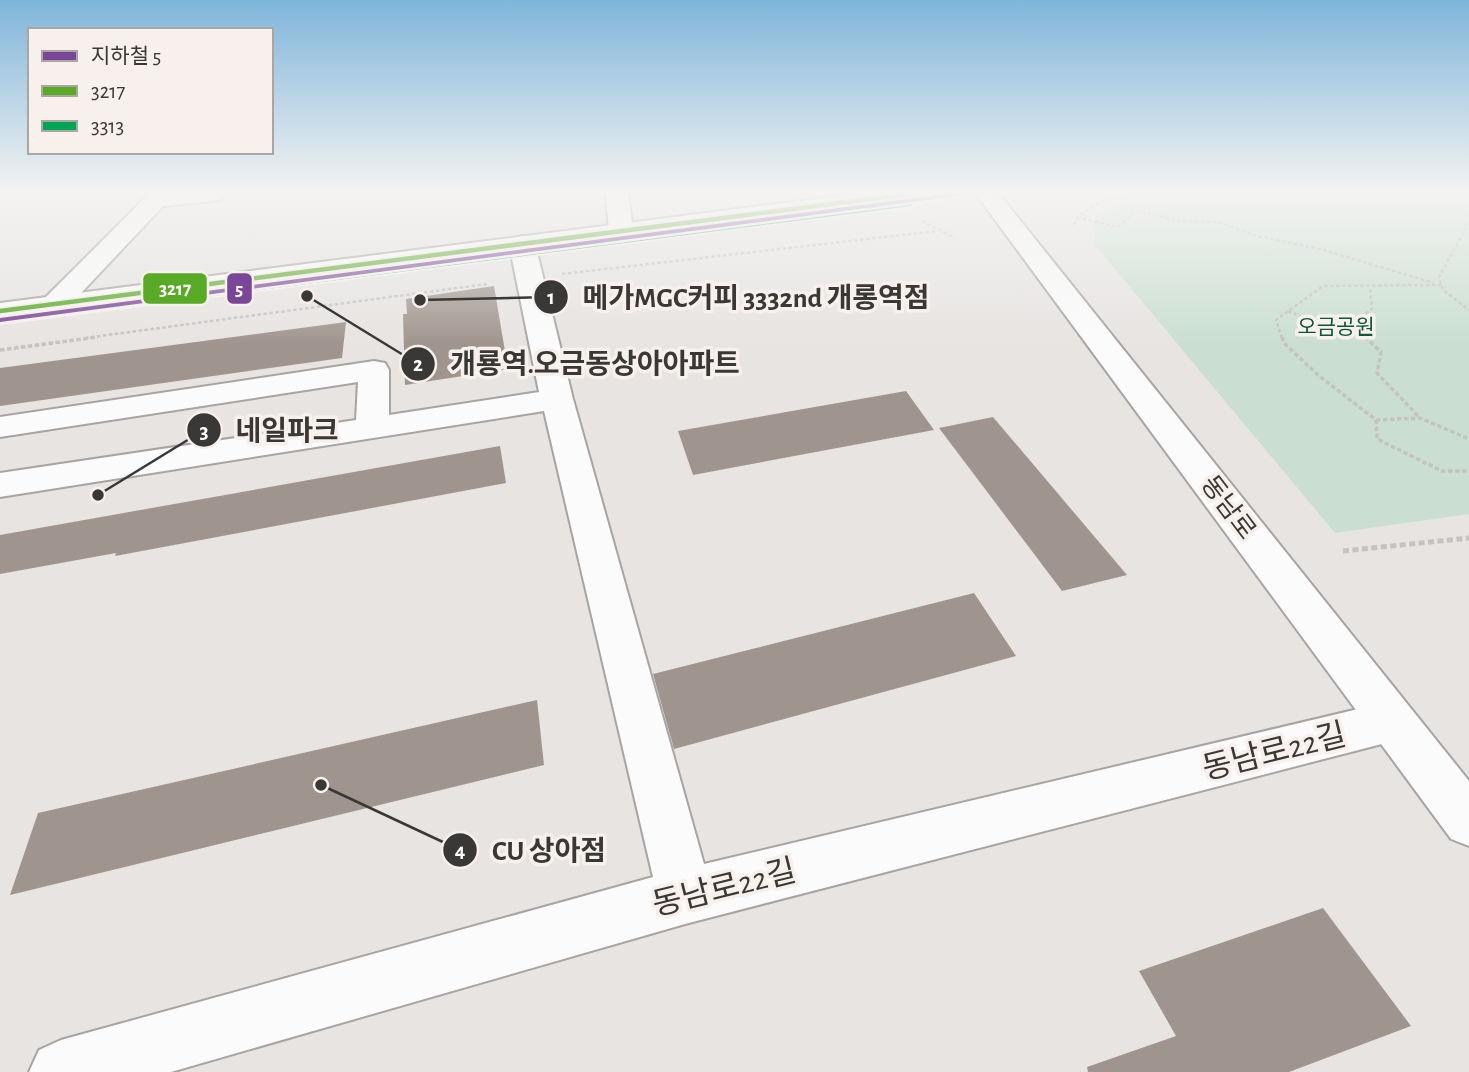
<svg xmlns="http://www.w3.org/2000/svg" width="1469" height="1072" font-family="'Alegreya Sans','Noto Sans KR',sans-serif">
<style>
.green{fill:#cadfd1}
.building{fill:#a0958e}
.lines{fill:none;stroke-linecap:round;stroke-linejoin:round}
.minor-casing{stroke:#a7a4a2;stroke-width:4}
.major-casing{stroke:#a7a4a2;stroke-width:4}
.path-far2{stroke:#c4c3c2;stroke-width:2.5;stroke-dasharray:3.5 2.5;stroke-linecap:butt}
.path-far1{stroke:#c4c3c2;stroke-width:3.5;stroke-dasharray:4.5 2.5;stroke-linecap:butt}
.path{stroke:#c4c3c2;stroke-width:5;stroke-dasharray:6 3.5;stroke-linecap:butt}
.minor{fill:#fbfbfb;fill-rule:evenodd}
.major{fill:#fbfbfb;fill-rule:evenodd}
.bus-1-casing{stroke:#f7f0ec;stroke-width:8}
.bus-2-casing{stroke:#f7f0ec;stroke-width:8}
.bus-1{stroke:#59aa26;stroke-width:4.5}
.bus-2{stroke:#00a651;stroke-width:4.5}
.metro-1-casing{stroke:#f7f0ec;stroke-width:5}
.metro-1{fill:#794698;fill-rule:evenodd}
.labels{text-anchor:middle;stroke-width:7;stroke-linejoin:round;paint-order:stroke}
.far-park-label{font-size:21px;fill:#0c5838;stroke:#f7f0ec}
.street-label{font-size:26px;fill:#3a3836;stroke:#f7f0ec}
.near-street-label{font-size:32px;fill:#3a3836;stroke:#f7f0ec}
.leader{fill:none;stroke:#3a3836;stroke-width:2.5}
.callout-dot{fill:#3a3836;stroke:#f7f0ec;stroke-width:2.5}
.mark-label{font-size:21px;text-anchor:middle;font-weight:bold;fill:#fff}
.callout-label{font-size:28px;text-anchor:middle;font-weight:bold;fill:#3a3836;stroke:#f7f0ec;stroke-width:7;stroke-linejoin:round;paint-order:stroke}
.line-badge{stroke:#f7f0ec;stroke-width:2.5}
.badge-label{font-size:19px;text-anchor:middle;font-weight:bold;fill:#fff}
</style>
<rect width="100%" height="100%" fill="#e7e4e2"/>
<path class="green" d="M1184,194H1469V514L1335,533L1095,245L1094,217L1128,202Z"/>
<path class="building" d="M494,286L508,369L405,385L403,314H407L406,299Z
M346,322L342,358L0,406V368Z
M906,391L934,430L693,475L678,431Z
M993,417L1127,575L1062,591L939,428Z
M500,446L506,483L115,556L116,553L0,574V535Z
M974,593L1016,656L674,749L653,674Z
M537,700L544,765L10,895L38,813Z
M1323,908L1411,1026L1289,1072H1088L1087,1067L1176,1036L1139,971Z"/>
<g class="lines">
<g class="minor-casing">
<path id="minor" d="M149,194H224L221,199L213,201L163,206L65,310L55,312L45,310L41,304L45,298Z
M606,194H628L633,231L630,236L621,238L612,236L609,231Z
M522,236L531,239L535,244L573,399L704,864L1392,701L1409,707L1416,722L1409,737L685,924L171,1072H29L39,1050L61,1040L653,877L544,411L0,497V473L356,420L358,382L0,437V417L374,361L385,363L389,370V415L539,392L509,244L513,239Z"/>
</g>
<g class="major-casing">
<path id="major" d="M855,194H920L917,199L909,201L0,319V303Z
M976,194H999L1469,781V846L1451,839Z"/>
</g>
<path class="path-far2" d="M1077,217L1117,227L1137,211L1179,221L1218,222L1257,236L1320,249L1434,283
M922,221L955,238
M1469,222L1439,277L1443,290L1469,310
M1074,225C1090,196 1126,198 1155,194
M562,274L937,231
M1288,311L1313,321L1351,324L1366,338
M1351,324L1372,309L1370,287
M85,338L487,284
M1282,338L1276,320L1323,286L1441,285"/>
<path class="path-far1" d="M1282,337L1284,343L1318,375L1376,420L1377,439L1442,471H1469
M1365,337L1381,352L1377,373L1420,418
M0,350L98,337
M1376,420L1420,418L1469,439"/>
<path class="path" d="M1343,551L1469,538"/>
<use href="#minor" class="minor"/>
<use href="#major" class="major"/>
<g class="bus-1-casing">
<path id="bus-1" d="M0,311L909,194"/>
</g>
<g class="bus-2-casing">
<path id="bus-2" d="M1,321L910,204"/>
</g>
<use href="#bus-1" class="bus-1"/>
<use href="#bus-2" class="bus-2"/>
<g class="metro-1-casing">
<path id="metro-1" d="M945,194H960L957,196L0,322V318Z"/>
</g>
<use href="#metro-1" class="metro-1"/>
</g>
<linearGradient id="sky" x2="0" y2="1"><stop stop-color="#7fb5da"/><stop offset="0.56" stop-color="#f4f3f2"/><stop offset="1" stop-color="#f4f3f2" stop-opacity="0"/></linearGradient>
<rect width="1469" height="344" fill="url(#sky)"/>
<g class="labels">
<g class="far-park-label">
<text x="1336" y="334">오금공원</text>
</g>
<g class="street-label">
<text transform="translate(1229 507) rotate(53)" y="9">동남로</text>
</g>
<g class="near-street-label">
<text transform="translate(1274 751) rotate(-14)" y="11">동남로22길</text>
<text transform="translate(724 887) rotate(-14)" y="11">동남로22길</text>
</g>
</g>
<path class="leader" d="M420 300L551 297M307 296L418 364M98 495L204 430M321 785L460 850"/>
<g class="callout-dot">
<circle cx="420" cy="300" r="7"/>
<circle cx="307" cy="296" r="7"/>
<circle cx="98" cy="495" r="7"/>
<circle cx="321" cy="785" r="7"/>
<circle cx="551" cy="297" r="18"/>
<circle cx="418" cy="364" r="18"/>
<circle cx="204" cy="430" r="18"/>
<circle cx="460" cy="850" r="18"/>
</g>
<g class="mark-label">
<text x="551" y="304">1</text>
<text x="418" y="371">2</text>
<text x="204" y="438">3</text>
<text x="460" y="857">4</text>
</g>
<g class="callout-label">
<text x="756" y="307">메가MGC커피 3332nd 개롱역점</text>
<text x="595" y="373">개룡역.오금동상아아파트</text>
<text x="287" y="440">네일파크</text>
<text x="549" y="860">CU 상아점</text>
</g>
<g class="line-badge">
<rect x="142" y="272" width="66" height="33" rx="7" fill="#59aa26"/>
<rect x="226" y="272" width="27" height="33" rx="7" fill="#794698"/>
</g>
<g class="badge-label">
<text x="175" y="295">3217</text>
<text x="239" y="295">5</text>
</g>
<rect x="28" y="28" width="245" height="126" fill="#f7f0ec" stroke="#aba6a3" stroke-width="2"/>
<rect x="42" y="51" width="35" height="10" fill="#794698" stroke="#aba6a3" stroke-width="2"/>
<text x="91" y="63" font-size="21" fill="#3a3836">지하철 5</text>
<rect x="42" y="86" width="35" height="10" fill="#59aa26" stroke="#aba6a3" stroke-width="2"/>
<text x="91" y="98" font-size="21" fill="#3a3836">3217</text>
<rect x="42" y="121" width="35" height="10" fill="#00a651" stroke="#aba6a3" stroke-width="2"/>
<text x="91" y="133" font-size="21" fill="#3a3836">3313</text>
</svg>
